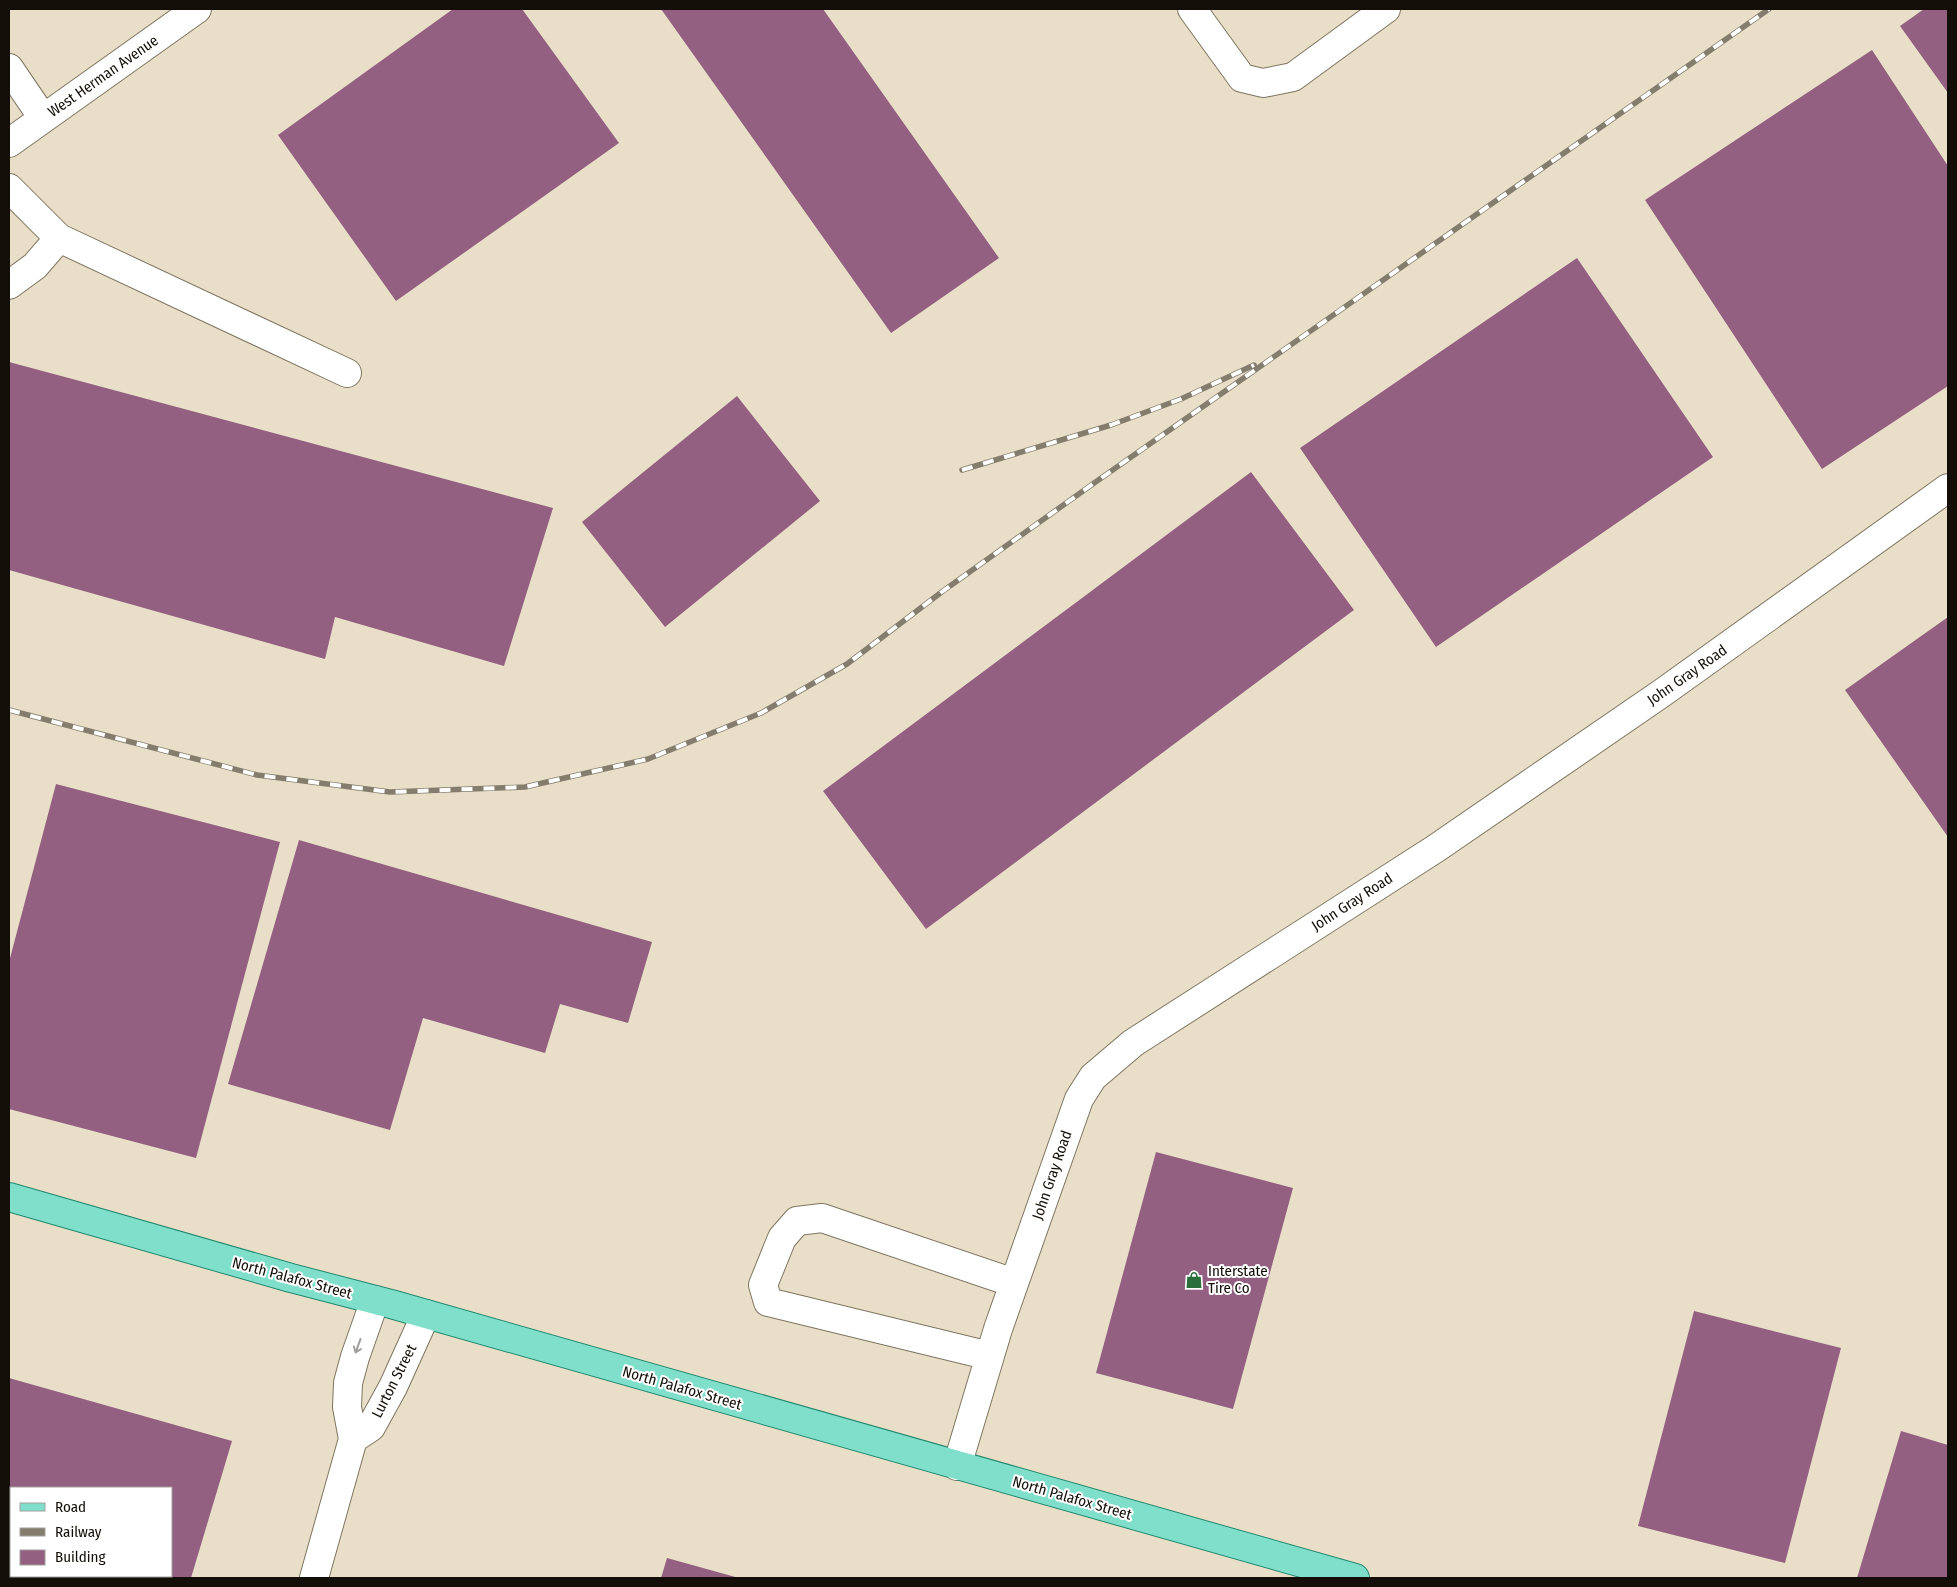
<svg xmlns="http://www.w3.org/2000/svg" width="1957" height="1587" font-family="'Fira Sans Condensed',sans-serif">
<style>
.building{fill:#936081;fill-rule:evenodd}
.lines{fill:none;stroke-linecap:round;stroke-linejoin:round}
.minor-casing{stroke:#7f7561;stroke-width:30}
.major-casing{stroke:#23886f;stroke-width:30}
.minor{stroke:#fff;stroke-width:28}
.major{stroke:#80dfca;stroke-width:28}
.rail-casing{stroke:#847d6e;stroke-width:5.5}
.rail{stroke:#fff;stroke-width:4;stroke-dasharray:11;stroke-linecap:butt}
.oneway{stroke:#a19f9c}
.labels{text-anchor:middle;stroke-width:4;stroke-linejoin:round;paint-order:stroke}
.street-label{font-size:15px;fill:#130f08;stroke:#fff}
.poi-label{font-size:15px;fill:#130f08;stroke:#fff;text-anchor:start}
</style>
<rect width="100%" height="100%" fill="#e9dfc8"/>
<path class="building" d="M453,9H522L619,143L396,301L278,135Z
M661,9H823L999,258L891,333Z
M1924,9H1948V93L1900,26Z
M1872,50L1948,166V386L1822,469L1645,200Z
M1577,258L1713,457L1436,647L1300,448Z
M9,362L553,508L504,666L335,617L325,659L9,570Z
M737,396L820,501L665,627L582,522Z
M1251,472L1354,610L926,929L823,791Z
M1948,617V837L1845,690Z
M56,784L280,842L196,1158L9,1109V962Z
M299,840L652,942L628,1023L560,1004L545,1053L423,1018L390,1130L228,1084Z
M1156,1152L1293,1188L1233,1409L1096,1373Z
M1694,1311L1841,1348L1785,1563L1638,1526Z
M9,1378L232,1441L191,1578H9ZM11,1488H171V1576H11Z
M1901,1431L1948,1445V1578H1857Z
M667,1558L739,1578H661Z"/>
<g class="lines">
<g class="minor-casing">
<path id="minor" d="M1192,9L1242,78L1263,83L1293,77L1386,9
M9,68L43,118
M9,143L197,9
M9,188L59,238L35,266L9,285
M59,238L347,373
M990,1356L768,1302L763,1285L782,1238L797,1221L822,1218L1014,1283
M353,1439L371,1427L393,1387L426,1314
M957,1466L998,1329L1079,1099L1093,1077L1133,1043L1435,849L1662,693L1948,488
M314,1578L353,1439L347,1407L348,1383L355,1357L375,1300"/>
</g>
<g class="major-casing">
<path id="major" d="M9,1197L291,1278L391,1304L1355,1578"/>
</g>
<use href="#minor" class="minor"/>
<use href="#major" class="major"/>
<g class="rail-casing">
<path id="rail" d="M962,470L1111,425L1181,399L1254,365
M9,710L257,775L390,792L525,787L648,759L761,713L847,664L943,591L1097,481L1769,9"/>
</g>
<use href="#rail" class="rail"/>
</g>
<defs><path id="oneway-shaft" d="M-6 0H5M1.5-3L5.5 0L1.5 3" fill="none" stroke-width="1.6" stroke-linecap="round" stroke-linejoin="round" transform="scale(1.25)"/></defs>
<use class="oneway" href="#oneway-shaft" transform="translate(358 1346) rotate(110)"/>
<defs>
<g id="shop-bare" transform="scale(1.35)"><path d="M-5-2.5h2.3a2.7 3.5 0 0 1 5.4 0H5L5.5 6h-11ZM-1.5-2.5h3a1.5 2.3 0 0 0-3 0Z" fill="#2a6f3b" stroke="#fff" stroke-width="2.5" paint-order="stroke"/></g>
</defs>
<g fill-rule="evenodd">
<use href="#shop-bare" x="1194" y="1280"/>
</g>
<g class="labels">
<g class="street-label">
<text transform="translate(103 76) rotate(-35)" y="5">West Herman Avenue</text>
<text transform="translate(1687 675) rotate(-35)" y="5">John Gray Road</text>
<text transform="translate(1352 902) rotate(-33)" y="5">John Gray Road</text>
<text transform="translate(1052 1175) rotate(-71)" y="5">John Gray Road</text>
<text transform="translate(292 1278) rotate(15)" y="5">North Palafox Street</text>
<text transform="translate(394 1381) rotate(-63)" y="5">Lurton Street</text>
<text transform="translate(682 1388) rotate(16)" y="5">North Palafox Street</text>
<text transform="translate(1072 1498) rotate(16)" y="5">North Palafox Street</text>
</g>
<g class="poi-label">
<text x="1208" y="1276">Interstate<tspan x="1208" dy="17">Tire Co</tspan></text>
</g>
</g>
<rect width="1957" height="1587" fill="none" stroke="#130f08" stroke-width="20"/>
<rect x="10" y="1487" width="162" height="90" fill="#ffffff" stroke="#a19f9c"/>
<rect x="20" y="1503" width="25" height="8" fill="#80dfca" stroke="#a19f9c"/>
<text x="55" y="1512" font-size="15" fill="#130f08">Road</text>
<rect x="20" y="1528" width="25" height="8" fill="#847d6e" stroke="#a19f9c"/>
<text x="55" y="1537" font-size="15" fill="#130f08">Railway</text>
<rect x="20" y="1550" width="25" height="15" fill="#936081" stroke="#a19f9c"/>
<text x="55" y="1562" font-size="15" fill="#130f08">Building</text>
</svg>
